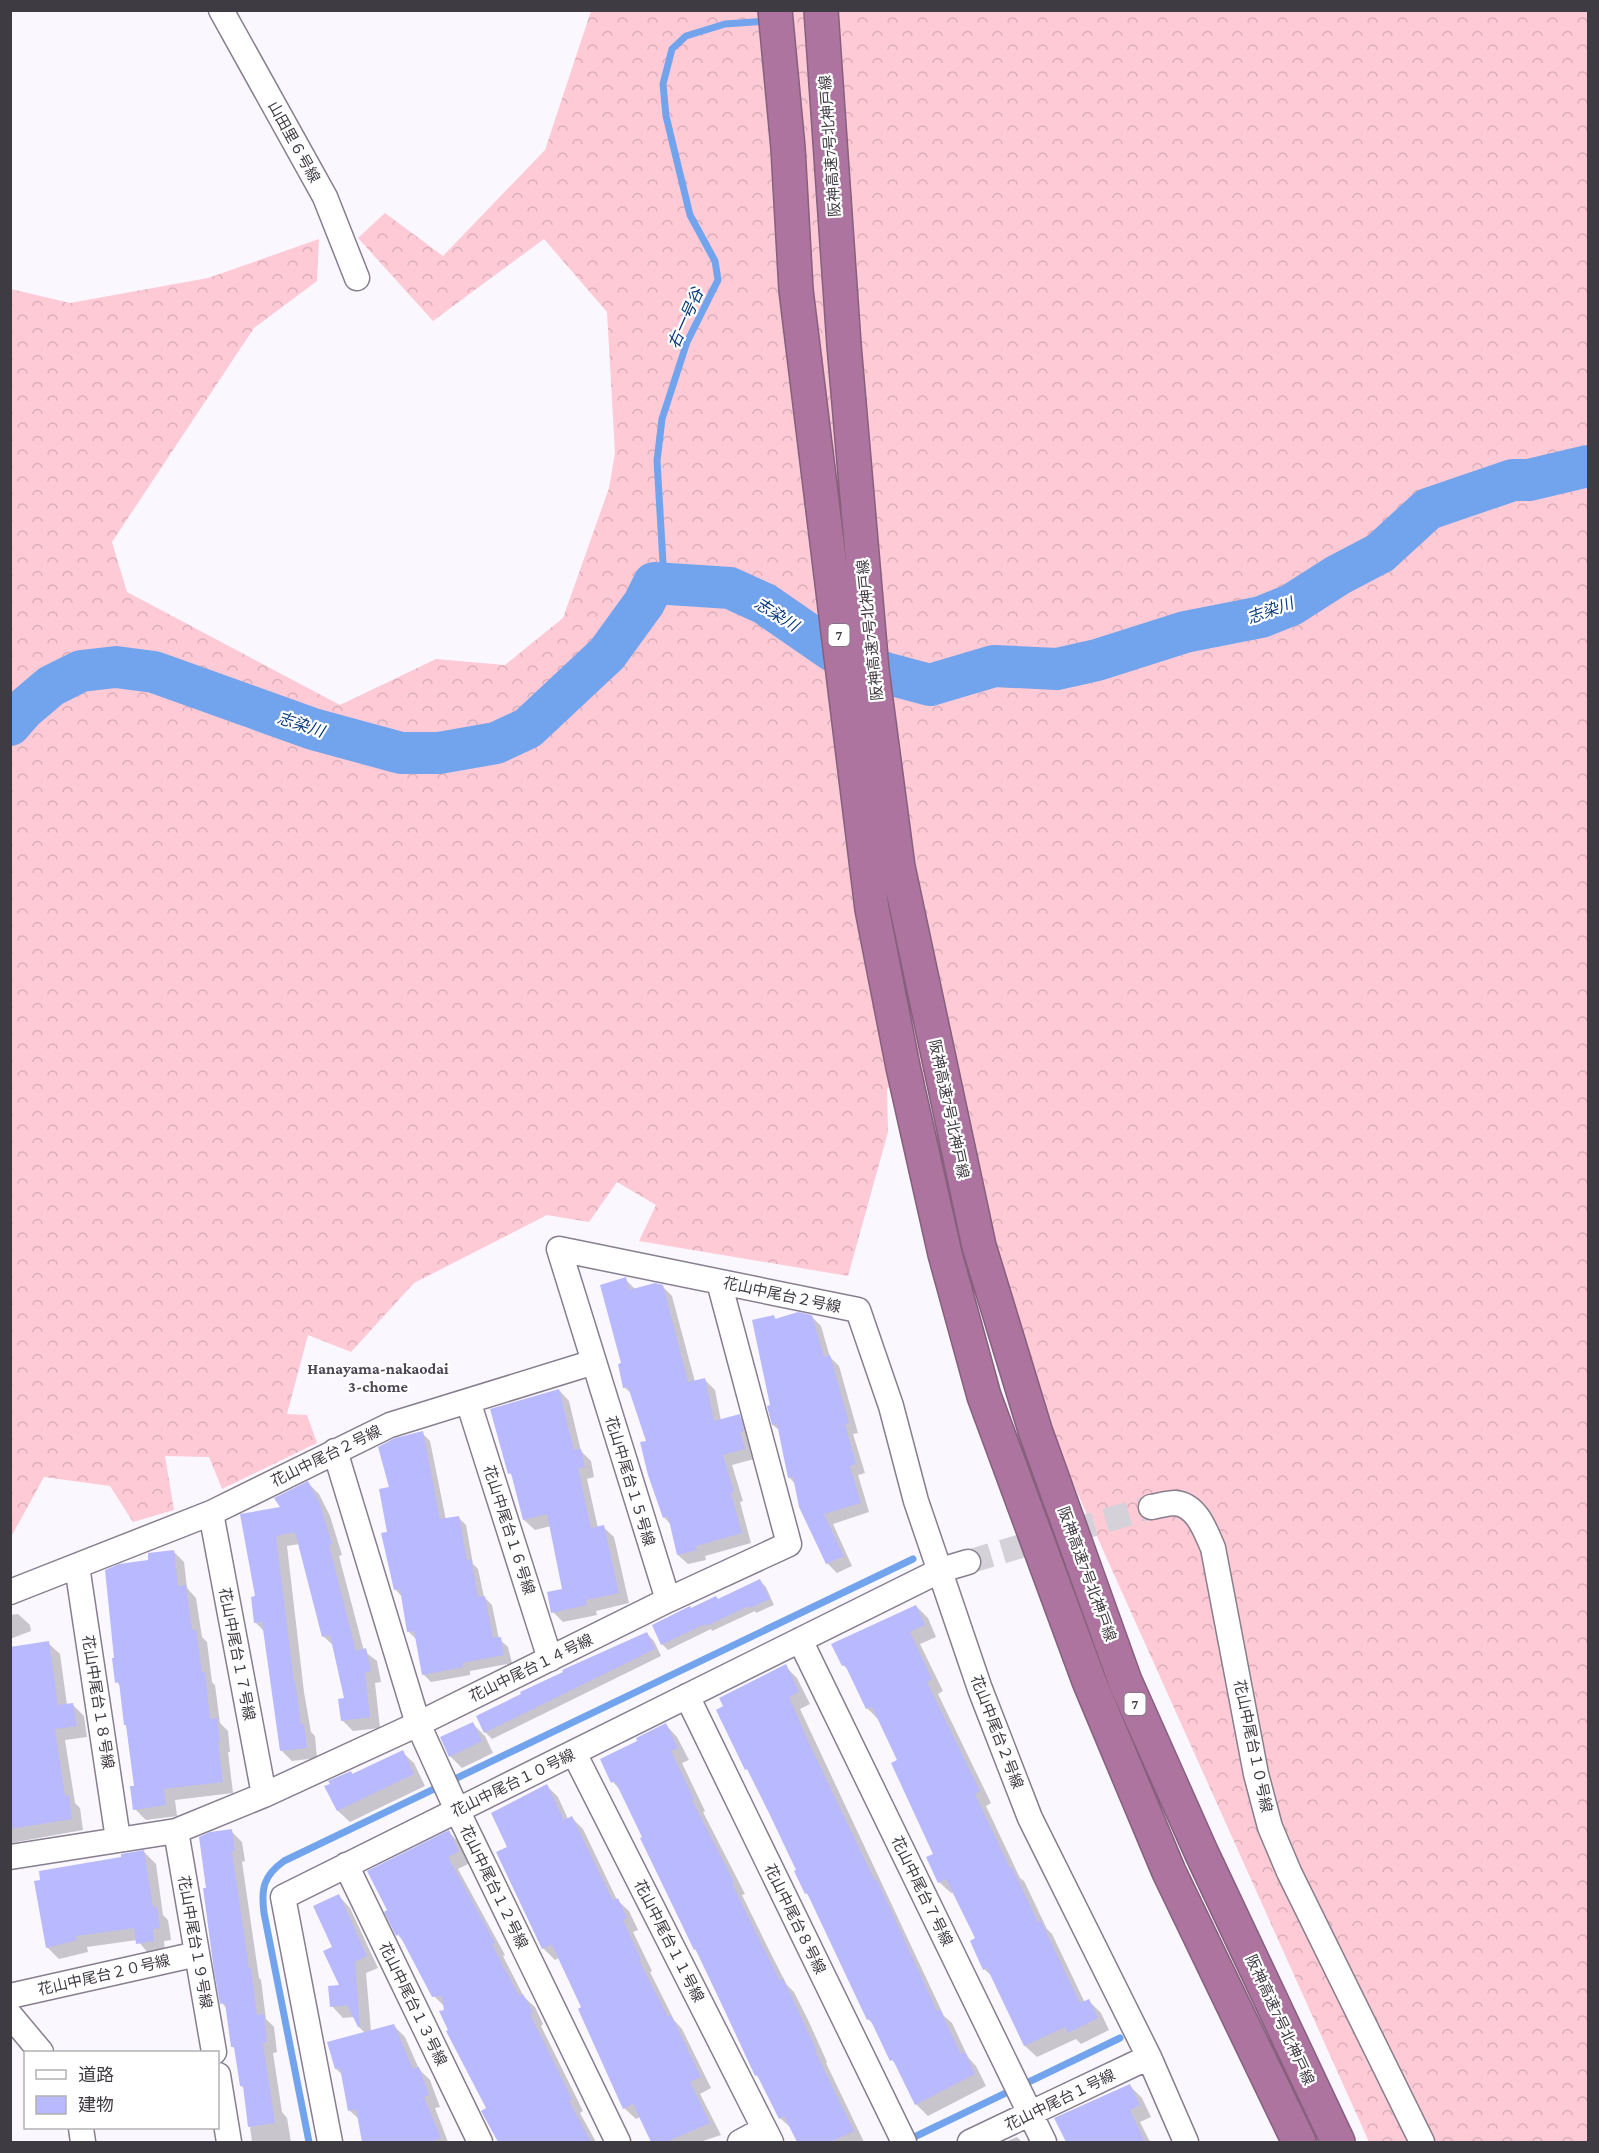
<svg xmlns="http://www.w3.org/2000/svg" width="1599" height="2153" font-family="'Crimson Pro','Noto Sans JP',serif">
<style>
.forest{fill:url(#forest-crowns)}
.shadow{fill:#0003}
.lines{fill:none;stroke-linecap:round;stroke-linejoin:round}
.stream{stroke:#72a4ee;stroke-width:7}
.river{stroke:#72a4ee;stroke-width:42}
.building{fill:#b9b9ff}
.minor-tunnel{stroke:#d5d1d9;stroke-width:24;stroke-dasharray:24 12;stroke-linecap:butt}
.minor-casing{stroke:#877e8e;stroke-width:27}
.highway-casing{stroke:#86607e;stroke-width:36}
.minor{stroke:#fff;stroke-width:24}
.highway{stroke:#ac749f;stroke-width:33}
.labels{text-anchor:middle;stroke-width:4.5;stroke-linejoin:round;paint-order:stroke}
.shield{fill:#fff;stroke:#79767b;stroke-width:1.5}
.shield-label{font-size:14px;font-weight:bold;fill:#3f3b42}
.street-label{font-size:15px;fill:#3f3b42;stroke:#fff}
.water-label{font-size:16px;font-style:italic;fill:#093a7b;stroke:#fff}
.neighbourhood-label{font-size:16px;font-weight:bold;fill:#4d4554;stroke:#fff}
</style>
<defs>
<pattern id="forest-crowns" width="20" height="18" patternUnits="userSpaceOnUse" patternTransform="scale(1.5)"><rect width="20" height="18" fill="#fdcad6"/><path d="M2 6a3 3 0 1 1 6 0M12 15a3 3 0 1 1 6 0" fill="none" stroke="#daaeb9"/></pattern>
</defs>
<rect width="100%" height="100%" fill="#fbf7ff"/>
<path class="forest" d="M591,11H1588V2142H1369L1015,1354L955,1079L887,1088L888,1132L848,1276L639,1241L656,1205L617,1182L589,1222L547,1215L414,1283L351,1352L308,1335L287,1414L307,1415L317,1443L222,1489L209,1457L165,1456L174,1510L133,1522L110,1486L44,1477L11,1537V289L70,303L208,278L319,239L317,281L254,328L112,542L127,592L340,705L436,659L505,665L563,618L609,488L615,453L607,312L544,239L433,321L358,238L385,213L443,256L545,150Z"/>
<path class="shadow" d="M625,1279L636,1290L662,1286L672,1296L695,1382L705,1380L715,1390L721,1421L739,1416L749,1426L753,1441L749,1442L754,1459L732,1465L743,1501L740,1502L751,1543L705,1556L706,1560L688,1564L678,1555L671,1525L664,1517L648,1442L633,1395L624,1387Z
M811,1316L821,1326L830,1357L839,1366L858,1433L853,1434L865,1473L858,1475L869,1512L833,1524L852,1566L837,1573L827,1563L801,1507L796,1485L789,1477L780,1431L773,1425L772,1406L774,1317L777,1320Z
M559,1390L569,1401L581,1451L591,1461L594,1477L587,1479L598,1528L603,1527L614,1537L629,1603L596,1611L597,1615L563,1622L553,1612L564,1590L551,1526L535,1530L524,1520L513,1477L510,1473Z
M422,1433L430,1441L446,1520L458,1517L466,1525L473,1564L478,1569L484,1597L492,1605L499,1639L508,1647L512,1663L470,1671V1675L431,1682L423,1674L417,1640L408,1631L402,1597L396,1590L389,1533L391,1488Z
M308,1483L319,1494L330,1516L342,1555L339,1556L364,1651L377,1661L381,1682L375,1683L380,1728L353,1731L342,1720L346,1699L334,1646L323,1636L300,1544L287,1546L304,1692L311,1732L315,1736L317,1758L292,1761L281,1750L265,1632L255,1622L257,1597L282,1509Z
M173,1551L184,1562L187,1588L196,1598L202,1637L207,1642L212,1682L215,1685L220,1723L228,1731L230,1752H228L233,1793L175,1800L177,1816L146,1820L135,1809V1787L121,1687L117,1682L149,1562Z
M760,1581L766,1587L774,1605L756,1613L755,1611L712,1631L711,1629L668,1650L662,1644L691,1610L718,1600Z
M916,1606L928,1618L936,1637L920,1644L943,1691L938,1694L991,1803L986,1806L1020,1878L1024,1881L1047,1929L1052,1934L1085,2003L1089,2001L1101,2013L1109,2030L1081,2044L1076,2039L1037,2057L1025,2046L993,1977L984,1969L977,1939L954,1892L951,1893L939,1882L935,1854L899,1760L879,1720L867,1708L850,1671L843,1665Z
M18,1614L30,1625L31,1631L10,1639V1615Z
M647,1634L654,1641L661,1656L492,1739L485,1732Z
M48,1643L60,1654L67,1705H73L84,1716L87,1737L65,1740L75,1803L80,1808L83,1830L11,1843L10,1649Z
M785,1666L797,1678L810,1704L800,1709L944,2016L952,2023L968,2057L976,2066L986,2086L928,2116L916,2104L898,2066L892,2060L875,2026L869,2020L810,1897L806,1893L798,1870Z
M473,1724L485,1736L493,1753L462,1768L450,1756Z
M666,1725L677,1737L689,1760L682,1763L705,1811L703,1812L745,1894L742,1895L770,1952L787,1985L794,1992L809,2022L827,2062L826,2063L864,2142H799L792,2129L780,2118L761,2080L756,2075L642,1839L644,1838L622,1792L613,1782L602,1760L639,1741Z
M402,1752L414,1763L425,1786L350,1822L338,1811L326,1787L351,1772L353,1775Z
M546,1785L558,1797L568,1819L572,1818L583,1829L617,1900L629,1911L638,1930L633,1932L652,1971L650,1972L674,2020L682,2029L711,2088L700,2094L721,2135L700,2142H653L640,2117L636,2119L624,2108L583,2008L559,1958L555,1960L544,1949L498,1853L509,1848Z
M231,1831L242,1842L245,1861L242,1862L259,1978L261,1980L266,2019L274,2027L277,2052L273,2053L282,2112L287,2118L291,2142H252L245,2089L241,2086L236,2050L233,2047L227,2009L222,2003L207,1889Z
M449,1832L460,1844L470,1863L458,1869L505,1955L503,1956L524,1997L535,2007L543,2024L541,2026L583,2111L580,2113L596,2142H500L483,2111L488,2109L450,2030L446,2008L434,1996L405,1943L398,1935Z
M144,1852L156,1864L163,1915L168,1920L171,1940L164,1941L165,1952L150,1955L137,1940L87,1947L88,1952L59,1959L47,1947L123,1858Z
M339,1896L350,1908L378,1968L366,1973L371,2031L393,2025L405,2037L419,2069L430,2080L440,2107L435,2108L448,2142H364L360,2120L349,2110L343,2075L336,2069L365,2033L359,2027L354,2017L343,2018L332,2006L341,1987L334,1948Z
M1130,2086L1142,2098L1151,2117L1140,2122L1150,2142H1067L1056,2119Z
M1017,2137L1022,2142H1005Z"/>
<g class="lines">
<path class="stream" d="M654,583L663,563L657,461L662,419L687,342L718,280L715,261L690,215L666,116L663,84L672,49L686,36L725,24L767,21
M908,2140L1120,2038
M309,2142L264,1913C261,1889 263,1876 284,1861L913,1559"/>
<path class="river" d="M10,725L24,709L51,686L81,671L116,667L154,672L313,729L401,753H439L496,743L528,728L607,654L644,603L654,583L730,588L765,604L833,651L885,673L930,685L994,666L1057,669L1097,660L1185,632L1261,617L1291,605L1338,575L1380,553L1428,509L1513,480H1529L1588,466"/>
</g>
<path class="building" d="M626,1277L629,1290L655,1283L663,1285L688,1382L705,1378L714,1421L740,1414L744,1431L740,1432L745,1449L723,1455L734,1492L731,1493L742,1533L696,1546L697,1550L677,1555L668,1516L663,1518L648,1475L640,1442L646,1441L628,1387L623,1388L618,1364L621,1363L600,1285Z
M798,1312L812,1315L824,1357L830,1355L849,1423L845,1424L856,1464L850,1466L861,1503L824,1514L844,1556L826,1564L799,1507L793,1477L788,1478L777,1424L772,1425L767,1406L770,1405L752,1320L774,1315L775,1319Z
M559,1389L574,1450L581,1449L585,1467L578,1468L591,1528L604,1525L619,1593L586,1600L587,1605L551,1613L547,1592L562,1589L547,1514L523,1520L511,1473L508,1474L490,1409Z
M423,1431L440,1519L459,1516L467,1560L471,1559L478,1597L485,1596L493,1638L501,1637L504,1655L462,1663L463,1667L422,1675L414,1631L407,1632L400,1589L394,1590L381,1533L387,1532L379,1489L389,1487L378,1447L395,1438Z
M308,1481L320,1504L332,1544L329,1545L356,1651L366,1648L371,1671L365,1672L370,1717L341,1721L338,1699L344,1698L330,1635L322,1637L295,1532L276,1536L294,1682L295,1681L301,1724H304L307,1748L280,1751L262,1622L254,1623L251,1597L255,1596L240,1514L280,1507L274,1498Z
M174,1550L178,1586L186,1585L192,1630L196,1629L202,1672H205L210,1719L217,1718L220,1742H218L223,1782L164,1789L166,1805L133,1810L130,1786H134L126,1725H124L119,1682L115,1683L112,1658H114L105,1570L119,1564L148,1560V1553Z
M760,1579L770,1599L750,1608L749,1606L706,1626L705,1624L661,1645L652,1625L690,1606L691,1608L716,1596L718,1599Z
M916,1605L925,1625L910,1632L932,1679L927,1682L980,1791L975,1794L1010,1868H1012L1038,1922L1041,1921L1080,2003L1089,1999L1098,2018L1068,2033L1065,2027L1024,2046L987,1968L983,1970L970,1941L975,1938L946,1879L938,1883L926,1857L933,1854L891,1763L897,1760L872,1707L866,1709L845,1665L842,1666L831,1644Z
M647,1632L655,1649L484,1733L476,1716L521,1694L520,1692L563,1672L562,1670Z
M49,1641L58,1705L73,1703L77,1726L55,1729L65,1796L69,1795L72,1819L10,1829V1647Z
M786,1664L799,1692L789,1697L810,1745L875,1881L877,1880L937,2011L940,2010L961,2054L965,2052L975,2074L915,2105L893,2060L890,2061L870,2019L867,2020L807,1893L805,1894L794,1871L796,1870L769,1813L747,1769L745,1770L716,1710L723,1706L719,1698Z
M473,1722L482,1741L449,1757L440,1737Z
M666,1723L678,1748L671,1751L694,1799L692,1800L734,1882L732,1883L759,1939L780,1980L783,1979L797,2008L817,2051H815L854,2131L830,2142H797L784,2116L779,2119L757,2075L755,2076L696,1949L694,1950L682,1925L640,1838L642,1837L615,1781L611,1783L600,1759L637,1741L636,1738Z
M403,1750L414,1774L337,1811L324,1786L330,1784L328,1781L351,1771L352,1774Z
M547,1784L564,1820L572,1816L613,1901L618,1898L627,1918L623,1920L641,1959L639,1960L668,2017L671,2015L701,2077L690,2082L710,2123L666,2142H651L633,2104L623,2109L578,2009L581,2007L552,1945L542,1949L496,1852L507,1847L491,1813Z
M232,1829L235,1851H232L249,1968H251L257,2015L264,2014L267,2042L263,2043L275,2123L248,2127L243,2086H240L234,2047H231L225,2003L220,2004L214,1971L203,1888H206L199,1837L210,1832Z
M449,1830L459,1851L448,1857L495,1943L492,1944L519,1996L523,1994L533,2012L530,2014L572,2099L569,2101L591,2142H498L481,2111L486,2108L446,2031L448,2030L439,2011L444,2010L442,1996L432,1997L399,1934L396,1936L384,1912L387,1910L367,1871Z
M144,1850L153,1907H157L160,1928L153,1929L154,1941L136,1944L134,1928L76,1936L77,1940L46,1948L34,1881L40,1880L39,1871L121,1857V1854Z
M339,1894L367,1956L355,1962L360,2027H358L347,2005L330,2007L328,1986L339,1985L323,1951L332,1947L313,1906Z
M394,2024L413,2069L419,2067L429,2095L424,2097L441,2138L429,2142H362L356,2109L348,2111L340,2068L335,2069L327,2042Z
M1130,2084L1140,2105L1130,2110L1145,2142H1066L1054,2118Z"/>
<g class="lines">
<path class="minor-tunnel" d="M968,1562L1151,1507"/>
<g class="minor-casing">
<path id="minor" d="M221,10L325,197L357,278
M468,1401L550,1659
M335,1451L418,1724L457,1810L618,2142
M1151,1507C1158,1506 1167,1503 1175,1503C1197,1505 1205,1530 1213,1548L1256,1774L1270,1827L1289,1872L1422,2142
M211,1513L264,1795
M77,1566L118,1839
M10,1592L211,1513L390,1425L594,1362
M668,1600L559,1249L858,1310L891,1406L916,1501L980,1689L1030,1818L1149,2057L1186,2142
M800,1640L1044,2142
M687,1696L904,2142
M574,1753L771,2142
M176,1831L214,2052
M10,1857L176,1831L264,1795L418,1724L668,1600L789,1544L719,1282
M346,1865L480,2142
M10,1996L197,1954
M10,2015L41,2052
M218,2075L229,2142
M81,2128L83,2142
M330,2142L283,1897L941,1570L968,1562
M740,2142L764,2129
M970,2142L1149,2057"/>
</g>
<g class="highway-casing">
<path id="highway" d="M775,10L788,148L796,290L872,909L903,1067L945,1254L984,1396L1089,1681L1169,1872L1299,2142
M821,10L844,345L872,670L898,867L979,1246L1035,1430L1125,1681L1202,1854L1338,2142"/>
</g>
<use href="#minor" class="minor"/>
<use href="#highway" class="highway"/>
</g>
<g class="labels">
<g class="shield">
<rect x="828.5" y="624" width="21" height="22" rx="4.5"/>
<rect x="1124.5" y="1693" width="21" height="22" rx="4.5"/>
</g>
<g class="shield-label">
<text x="839" y="640">7</text>
<text x="1135" y="1709">7</text>
</g>
<g class="street-label">
<text transform="translate(294 142) rotate(61)" y="5">山田里６号線</text>
<text transform="translate(830 146) rotate(-94)" y="5">阪神高速7号北神戸線</text>
<text transform="translate(870 630) rotate(-96)" y="5">阪神高速7号北神戸線</text>
<text transform="translate(949 1109) rotate(78)" y="5">阪神高速7号北神戸線</text>
<text transform="translate(782 1295) rotate(12)" y="5">花山中尾台２号線</text>
<text transform="translate(326 1456) rotate(-26)" y="5">花山中尾台２号線</text>
<text transform="translate(630 1481) rotate(73)" y="5">花山中尾台１５号線</text>
<text transform="translate(509 1530) rotate(72)" y="5">花山中尾台１６号線</text>
<text transform="translate(1087 1574) rotate(70)" y="5">阪神高速7号北神戸線</text>
<text transform="translate(237 1654) rotate(79)" y="5">花山中尾台１７号線</text>
<text transform="translate(531 1668) rotate(-26)" y="5">花山中尾台１４号線</text>
<text transform="translate(98 1702) rotate(81)" y="5">花山中尾台１８号線</text>
<text transform="translate(997 1732) rotate(69)" y="5">花山中尾台２号線</text>
<text transform="translate(1253 1746) rotate(78)" y="5">花山中尾台１０号線</text>
<text transform="translate(513 1783) rotate(-26)" y="5">花山中尾台１０号線</text>
<text transform="translate(494 1887) rotate(64)" y="5">花山中尾台１２号線</text>
<text transform="translate(922 1891) rotate(64)" y="5">花山中尾台７号線</text>
<text transform="translate(795 1919) rotate(64)" y="5">花山中尾台８号線</text>
<text transform="translate(669 1941) rotate(63)" y="5">花山中尾台１１号線</text>
<text transform="translate(195 1942) rotate(80)" y="5">花山中尾台１９号線</text>
<text transform="translate(104 1975) rotate(-13)" y="5">花山中尾台２０号線</text>
<text transform="translate(413 2004) rotate(64)" y="5">花山中尾台１３号線</text>
<text transform="translate(1280 2020) rotate(65)" y="5">阪神高速7号北神戸線</text>
<text transform="translate(1060 2100) rotate(-26)" y="5">花山中尾台１号線</text>
</g>
<g class="water-label">
<text transform="translate(685 318) rotate(-66)" y="6">右一号谷</text>
<text transform="translate(1270 610) rotate(-20)" y="6">志染川</text>
<text transform="translate(777 614) rotate(32)" y="6">志染川</text>
<text transform="translate(301 724) rotate(18)" y="6">志染川</text>
</g>
<g class="neighbourhood-label">
<text x="378" y="1374">Hanayama-nakaodai<tspan x="378" dy="18">3-chome</tspan></text>
</g>
</g>
<rect width="1599" height="2153" fill="none" stroke="#3f3b42" stroke-width="24"/>
<rect x="24" y="2051" width="195" height="78" fill="#ffffff" stroke="#b2b1b3" stroke-width="1.5"/>
<rect x="36" y="2070" width="30" height="9" fill="#ffffff" stroke="#b2b1b3" stroke-width="1.5"/>
<text x="78" y="2081" font-size="18" fill="#3f3b42">道路</text>
<rect x="36" y="2096" width="30" height="18" fill="#b9b9ff" stroke="#b2b1b3" stroke-width="1.5"/>
<text x="78" y="2111" font-size="18" fill="#3f3b42">建物</text>
</svg>
